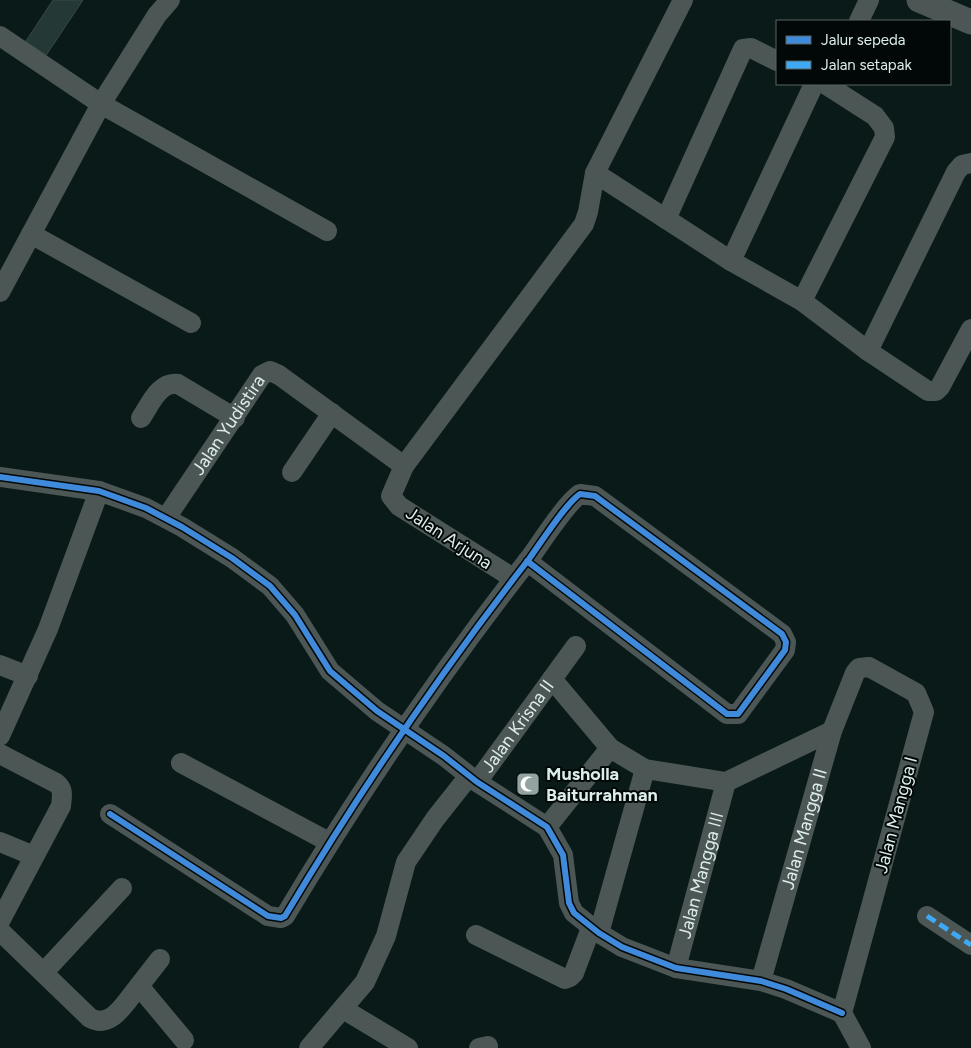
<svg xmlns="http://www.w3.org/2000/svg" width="971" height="1048" font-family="Figtree,sans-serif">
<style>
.building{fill:#243836;stroke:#394746}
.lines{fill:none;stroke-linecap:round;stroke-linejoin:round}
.minor{stroke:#4b5655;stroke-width:20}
.tertiary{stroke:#4b5655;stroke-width:25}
.quiet{stroke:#3fa9f5;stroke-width:5;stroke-dasharray:10 5;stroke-linecap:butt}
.cycleway-casing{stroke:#010807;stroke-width:9}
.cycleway{stroke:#408adc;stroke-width:6}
.labels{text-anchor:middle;stroke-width:4;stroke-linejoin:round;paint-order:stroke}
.street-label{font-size:18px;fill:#dcedea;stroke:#010807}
.poi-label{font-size:18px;font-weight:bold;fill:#dcedea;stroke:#010807;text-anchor:start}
</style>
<rect width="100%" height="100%" fill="#091a18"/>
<path class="building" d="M53,0H83L43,60L22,47Z"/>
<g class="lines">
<g class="minor">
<path d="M859,21L869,0"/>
<path d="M0,36L101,104L327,231"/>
<path d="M595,173L731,261L802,301L868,351L928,391H936L940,387L971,329"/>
<path d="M666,219L743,49L751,48L777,61"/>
<path d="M31,234L191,323"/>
<path d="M731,261L814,84"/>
<path d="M0,292L101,104L157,15L170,0"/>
<path d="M802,301L885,137L884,128L875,116L825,84"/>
<path d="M868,351L956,172L962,165L971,163"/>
<path d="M141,418C150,405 159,381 178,384L235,418"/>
<path d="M292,472L332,413"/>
<path d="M0,477L99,491L146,508L182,527L232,558L270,586L295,615L330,671L377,711L444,756L477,782L547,827L563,855L569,903L574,913L599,933L622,947L676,968L761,981L786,989L842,1013"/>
<path id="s1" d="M166,518L262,375L270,371L279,375L404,466"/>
<path d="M513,578L399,506L391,496L404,466L584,224L588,212L595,173L683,0"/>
<path d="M0,665L28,676"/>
<path d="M552,679L610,748L645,769L726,782L832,731"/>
<path d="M0,736L48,629L99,491"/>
<path d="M0,754L56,783C64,789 62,796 61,806L0,921"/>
<path d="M181,763L329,842"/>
<path id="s2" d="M477,782L576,646"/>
<path d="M110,814L268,916L281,918L285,916C359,792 440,673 529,559C540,544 566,503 580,494L595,496L782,634L786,642L785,650L738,714H727L527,561"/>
<path d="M547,827L610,748"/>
<path d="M0,842L34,856"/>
<path d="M927,916L971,945"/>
<path d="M0,931L90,1018C112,1030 126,1001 139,986L184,1040"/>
<path d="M599,933L645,769"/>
<path d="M476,935L565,979L570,977L574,973L591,928"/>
<path id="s3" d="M676,968L726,782"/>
<path d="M44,972L122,888"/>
<path id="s4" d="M761,981L832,731L855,673L859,668L869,667L916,693L924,712L842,1013"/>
<path d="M139,986L160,959"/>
<path d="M343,1009L408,1048"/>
<path d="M842,1013L861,1048"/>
<path d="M309,1048L365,982L386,936L406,862L435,819L469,776"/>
<path d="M479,1048L488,1046"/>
</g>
<path class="tertiary" d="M919,0L971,22"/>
<path class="quiet" d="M927,916L971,945"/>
<g class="cycleway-casing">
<path id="cycleway" d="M0,477L99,491L146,508L182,527L232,558L270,586L295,615L330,671L377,711L444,756L477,782L547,827L563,855L569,903L574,913L599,933L622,947L676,968L761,981L786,989L842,1013
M110,814L268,916L281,918L285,916C359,792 440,673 529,559C540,544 566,503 580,494L595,496L782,634L786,642L785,650L738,714H727L527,561"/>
</g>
<use href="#cycleway" class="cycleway"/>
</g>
<defs>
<g id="mosque-square" transform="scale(1.25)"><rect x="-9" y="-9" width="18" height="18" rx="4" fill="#92a3a0" stroke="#010807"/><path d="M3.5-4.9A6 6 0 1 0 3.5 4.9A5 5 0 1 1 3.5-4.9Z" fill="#fff"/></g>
</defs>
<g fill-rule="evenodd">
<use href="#mosque-square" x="528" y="784"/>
</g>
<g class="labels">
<g class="street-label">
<text dy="6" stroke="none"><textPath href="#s1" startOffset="112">Jalan Yudistira</textPath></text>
<text transform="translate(449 538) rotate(33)" y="6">Jalan Arjuna</text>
<text dy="6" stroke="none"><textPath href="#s2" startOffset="69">Jalan Krisna II</textPath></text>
<text transform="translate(896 815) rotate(-75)" y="6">Jalan Mangga I</text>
<text dy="6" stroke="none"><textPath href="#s4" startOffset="158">Jalan Mangga II</textPath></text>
<text dy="6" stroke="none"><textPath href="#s3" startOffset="96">Jalan Mangga III</textPath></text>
</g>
<g class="poi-label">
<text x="546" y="780">Musholla<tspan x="546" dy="21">Baiturrahman</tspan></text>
</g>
</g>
<rect x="776" y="20" width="175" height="65" fill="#010807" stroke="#596462"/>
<rect x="786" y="36" width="25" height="8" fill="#408adc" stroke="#596462"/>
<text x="821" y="45" font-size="15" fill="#dcedea">Jalur sepeda</text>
<rect x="786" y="61" width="25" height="8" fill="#3fa9f5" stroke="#596462"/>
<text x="821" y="70" font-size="15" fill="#dcedea">Jalan setapak</text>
</svg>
